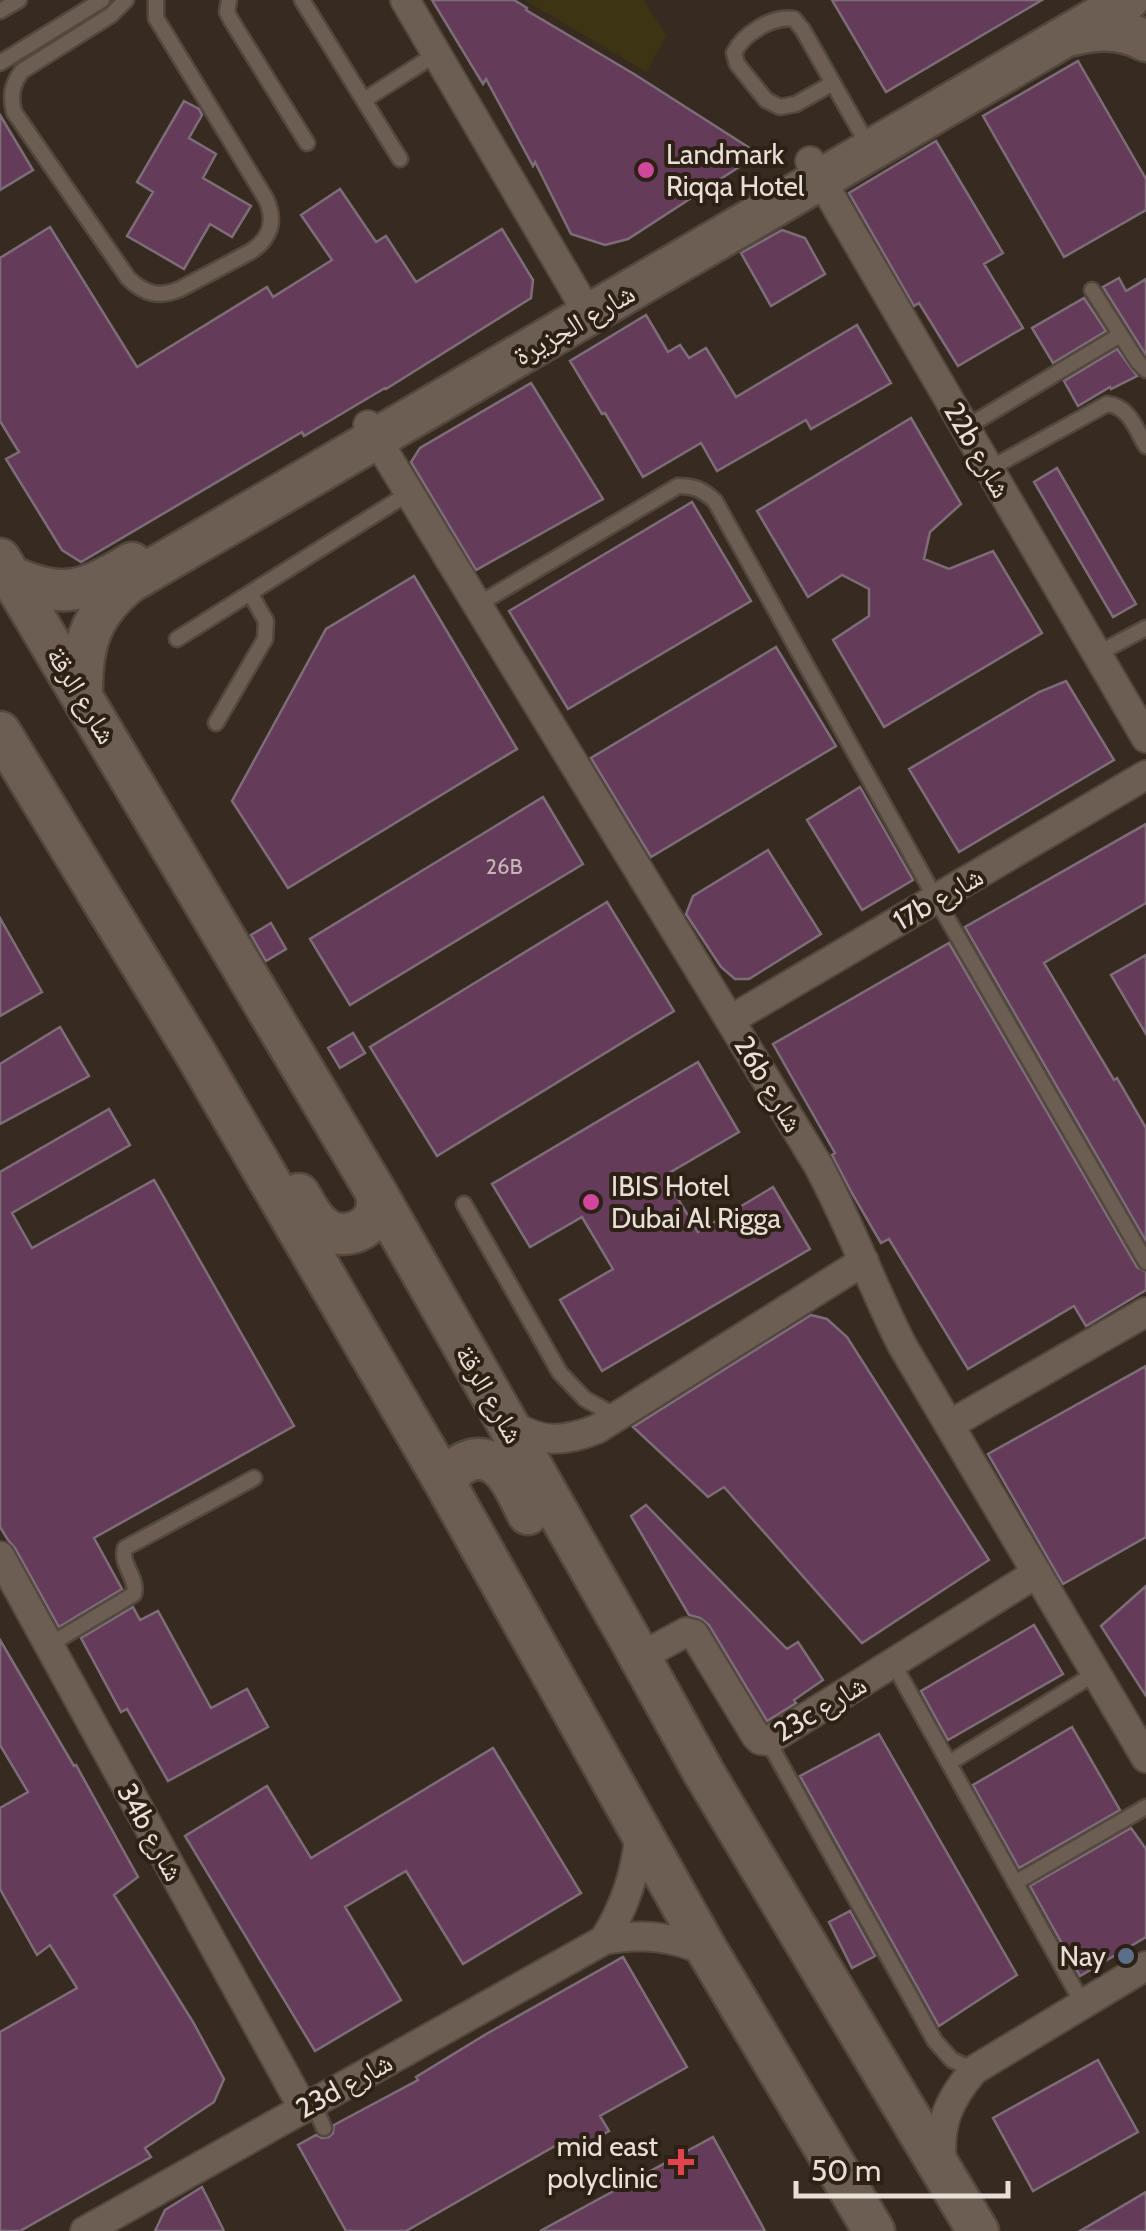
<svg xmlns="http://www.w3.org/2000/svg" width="1146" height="2231" font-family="Cabin,'Noto Naskh Arabic',sans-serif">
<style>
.sand{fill:#3d3414}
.building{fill:#643c59;stroke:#7d6d78;stroke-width:2.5}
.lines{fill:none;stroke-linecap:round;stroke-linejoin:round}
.lane-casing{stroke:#53483f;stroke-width:19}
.street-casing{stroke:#53483f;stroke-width:32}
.secondary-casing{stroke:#53483f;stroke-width:45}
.lane{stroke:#6c5e52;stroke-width:14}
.street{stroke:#6c5e52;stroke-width:28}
.secondary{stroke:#6c5e52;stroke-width:40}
.hotel-dot{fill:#d1479c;stroke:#2d2116;stroke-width:4}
.service-dot{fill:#5c6f8a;stroke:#2d2116;stroke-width:4}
.health-dot{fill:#e0444e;stroke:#2d2116;stroke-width:4}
.labels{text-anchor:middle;stroke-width:8;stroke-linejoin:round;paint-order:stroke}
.number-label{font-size:22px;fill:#c7b6b8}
.poi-label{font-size:28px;fill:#e8dfd8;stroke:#2d2116;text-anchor:start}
.street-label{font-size:28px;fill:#e8dfd8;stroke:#2d2116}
</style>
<rect width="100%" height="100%" fill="#372a20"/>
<path class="sand" d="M525,0H644L666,36L646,72Z"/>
<path class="building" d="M432,0H514L527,8L526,10L634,74L759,154L628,239L605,245L571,234L535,162L533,166L486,79L483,84Z
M832,0H1042L886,92Z
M1078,61L1146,179V210L1064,257L983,116Z
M184,101L199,109L202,115L189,138L216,154L203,178L251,206L232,237L210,224L184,269L127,236L153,192L137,182Z
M0,115L33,170L0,190Z
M936,141L1003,253L984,264L1023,328L958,366L919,303L914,306L849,193Z
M340,189L376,242L386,236L416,282L502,229L533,280L531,298L386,389L385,388L304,436L302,432L81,562L62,550L6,459L19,452L0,421V258L50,227L137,367L267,287L273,297L332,260L301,215Z
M782,230L805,238L825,274L771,306L741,253Z
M1119,278L1126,291L1146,279V355L1103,287Z
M1084,298L1106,331L1053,363L1032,328Z
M646,315L668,352L680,345L689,358L706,348L736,397L857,325L891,383L811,429L806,420L717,471L701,443L643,477L605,413L602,414L570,361Z
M1117,349L1137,376L1111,389L1110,387L1078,406L1064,381Z
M531,383L603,499L476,570L411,462L420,448Z
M911,418L961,504L930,532L924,559L949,569L993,551L1042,633L884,727L833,640L869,616V589L842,575L808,597L757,511Z
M1057,468L1136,604L1113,617L1034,482Z
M692,502L751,601L568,709L509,611Z
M414,576L517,749L288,888L232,801L326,629Z
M776,647L836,746L651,857L591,758Z
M1066,681L1114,760L959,852L909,769L1039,692Z
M860,787L913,880L862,910L807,820Z
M543,797L583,864L350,1005L310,939Z
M1146,824V903L1044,963L1114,1080L1117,1078L1146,1128V1241L965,927Z
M768,850L821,934L749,979H735L721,967L686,914L693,896Z
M607,902L674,1011L437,1156L370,1047Z
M0,918L42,992L0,1016Z
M271,923L286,949L266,961L251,935Z
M949,943L1137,1267L1146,1272V1290L1086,1326L1074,1306L968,1369L889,1239L881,1243L853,1195L832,1155L835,1153L773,1044Z
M1146,955V1034L1111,975Z
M60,1027L89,1076L0,1124V1064Z
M353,1033L365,1053L340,1068L328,1048Z
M698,1062L739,1132L664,1176L698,1232L773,1187L810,1249L602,1371L560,1300L613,1269L582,1217L530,1247L492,1184Z
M109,1109L130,1145L12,1213L32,1248L154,1180L294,1426L94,1538L122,1589L59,1627L15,1548L8,1540L0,1527V1172Z
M811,1315L827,1319L847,1337L989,1560L862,1643L724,1487L708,1497L633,1427Z
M1146,1366V1537L1063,1584L988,1454Z
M646,1505L787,1649L798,1642L823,1680L794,1700L796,1703L767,1721L709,1625L700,1618L689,1615L631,1516Z
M1146,1586V1696L1101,1626Z
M133,1607L140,1620L158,1611L211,1708L247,1689L268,1727L168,1781L127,1709L121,1712L81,1638Z
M1034,1625L1063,1674L948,1740L921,1691Z
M0,1640L74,1766L76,1765L138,1877L114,1895L193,2022L224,2079L214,2102L145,2148L151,2157L20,2231H0V2032L77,1988L50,1945L37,1955L0,1889V1808L28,1792L0,1745Z
M1072,1727L1120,1810L1019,1868L973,1785Z
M879,1734L1017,1975L939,2026L800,1776Z
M493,1748L581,1893L463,1964L406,1871L345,1907L401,2000L315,2051L185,1836L267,1786L311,1858Z
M1131,1828L1146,1849V1937L1080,1976L1030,1886Z
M850,1911L875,1956L852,1968L829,1922Z
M623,1957L687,2067L600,2116L609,2131L562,2158L555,2146L406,2231H346L298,2145L316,2135L322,2138L329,2137L333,2133L334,2125L418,2080L416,2077L488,2033Z
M1098,2060L1138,2132L1033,2191L993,2118Z
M713,2137L765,2231H540Z
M202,2187L224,2231H155L165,2210Z
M1146,2192V2231H1080Z"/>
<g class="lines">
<g class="lane-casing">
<path id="lane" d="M126,0L111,15L22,71C12,84 10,96 14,112L128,278C144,294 159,298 180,289L250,252C271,239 276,221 266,199L156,18V0
M229,0L227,12L231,20L307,143
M302,0L400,159
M0,11L19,0
M0,63L102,0
M833,83L796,104L780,107L766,100L737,64L734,53C743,34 773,15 794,19L803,30L860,131
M364,100L436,54
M1092,290L1138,362L1146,370
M965,428L1120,335
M989,469L1107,404C1129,406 1136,429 1146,446
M477,605L678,486C695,486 703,490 715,501L936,899L1146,1262
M177,639L409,493
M1097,654L1146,628
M216,723L265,639L266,621L250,593
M464,1204L560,1373L585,1399L616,1416
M49,1645L134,1594C138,1577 120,1565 125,1548L254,1478
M893,1663L1083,2004
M768,1741L935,2041L952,2060L974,2070
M949,1763L1096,1673
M1015,1883L1146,1807
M313,2103L324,2128"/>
</g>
<g class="street-casing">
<path id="street" d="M405,0L589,315
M810,161L1146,738
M368,425L818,1165C850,1224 872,1286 902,1345L1146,1758
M730,1020L1146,775
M505,1421C539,1442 559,1444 597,1429L864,1261
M949,1425L1146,1312
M0,1556L303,2108
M640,1657L686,1632L694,1634L756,1736L760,1740L768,1741L1037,1573
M604,1940C626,1905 636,1872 640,1831
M942,2165C938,2124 948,2101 974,2070L1146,1966
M85,2231L604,1940C642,1933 672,1936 708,1952"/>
</g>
<g class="secondary-casing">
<path id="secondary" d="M1073,35C1099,28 1123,28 1146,41
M0,559L377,1194L627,1634L704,1773L978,2231
M10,576C64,600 83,592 132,563
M82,693C81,645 91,613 130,582L1128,0
M0,732L197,1056L445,1483L708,1952L874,2231
M299,1194C306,1205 312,1219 323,1227C340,1241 369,1233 376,1211C377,1208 377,1197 377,1194
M445,1483C455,1464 477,1450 498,1466C512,1477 520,1499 528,1514"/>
</g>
<use href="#lane" class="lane"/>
<use href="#street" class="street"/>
<use href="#secondary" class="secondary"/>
</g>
<g class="hotel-dot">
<circle cx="646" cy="170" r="10"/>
<circle cx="591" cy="1202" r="10"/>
</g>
<circle class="service-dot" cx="1126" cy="1956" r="10"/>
<path class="health-dot" d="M676 2147h10v10h10v10h-10v10h-10v-10h-10v-10h10z"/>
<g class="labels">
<g class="number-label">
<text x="504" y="874">26B</text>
</g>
<g class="poi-label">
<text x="666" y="164">Landmark<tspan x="666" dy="32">Riqqa Hotel</tspan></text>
<text x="611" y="1196">IBIS Hotel<tspan x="611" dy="32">Dubai Al Rigga</tspan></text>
<text x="1106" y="1966" text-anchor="end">Nay</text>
<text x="658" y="2156" text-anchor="end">mid east<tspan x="658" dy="32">polyclinic</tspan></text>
</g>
<g class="street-label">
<text transform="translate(574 324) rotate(-30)" y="10">شارع الجزيرة</text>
<text transform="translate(978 450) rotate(60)" y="10">22b شارع</text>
<text transform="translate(82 695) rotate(59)" y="10">شارع الرقة</text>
<text transform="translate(938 898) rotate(-30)" y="10">17b شارع</text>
<text transform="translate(769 1084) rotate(59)" y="10">26b شارع</text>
<text transform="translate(490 1394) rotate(60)" y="10">شارع الرقة</text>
<text transform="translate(820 1708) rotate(-31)" y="10">23c شارع</text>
<text transform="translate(151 1832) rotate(61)" y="10">34b شارع</text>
<text transform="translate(344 2085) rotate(-29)" y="10">23d شارع</text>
</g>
</g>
<path d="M796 2181v15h212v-15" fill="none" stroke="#e8dfd8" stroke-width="5"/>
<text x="811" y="2181" font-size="30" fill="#e8dfd8" stroke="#2d2116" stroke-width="8" paint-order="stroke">50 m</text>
</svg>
